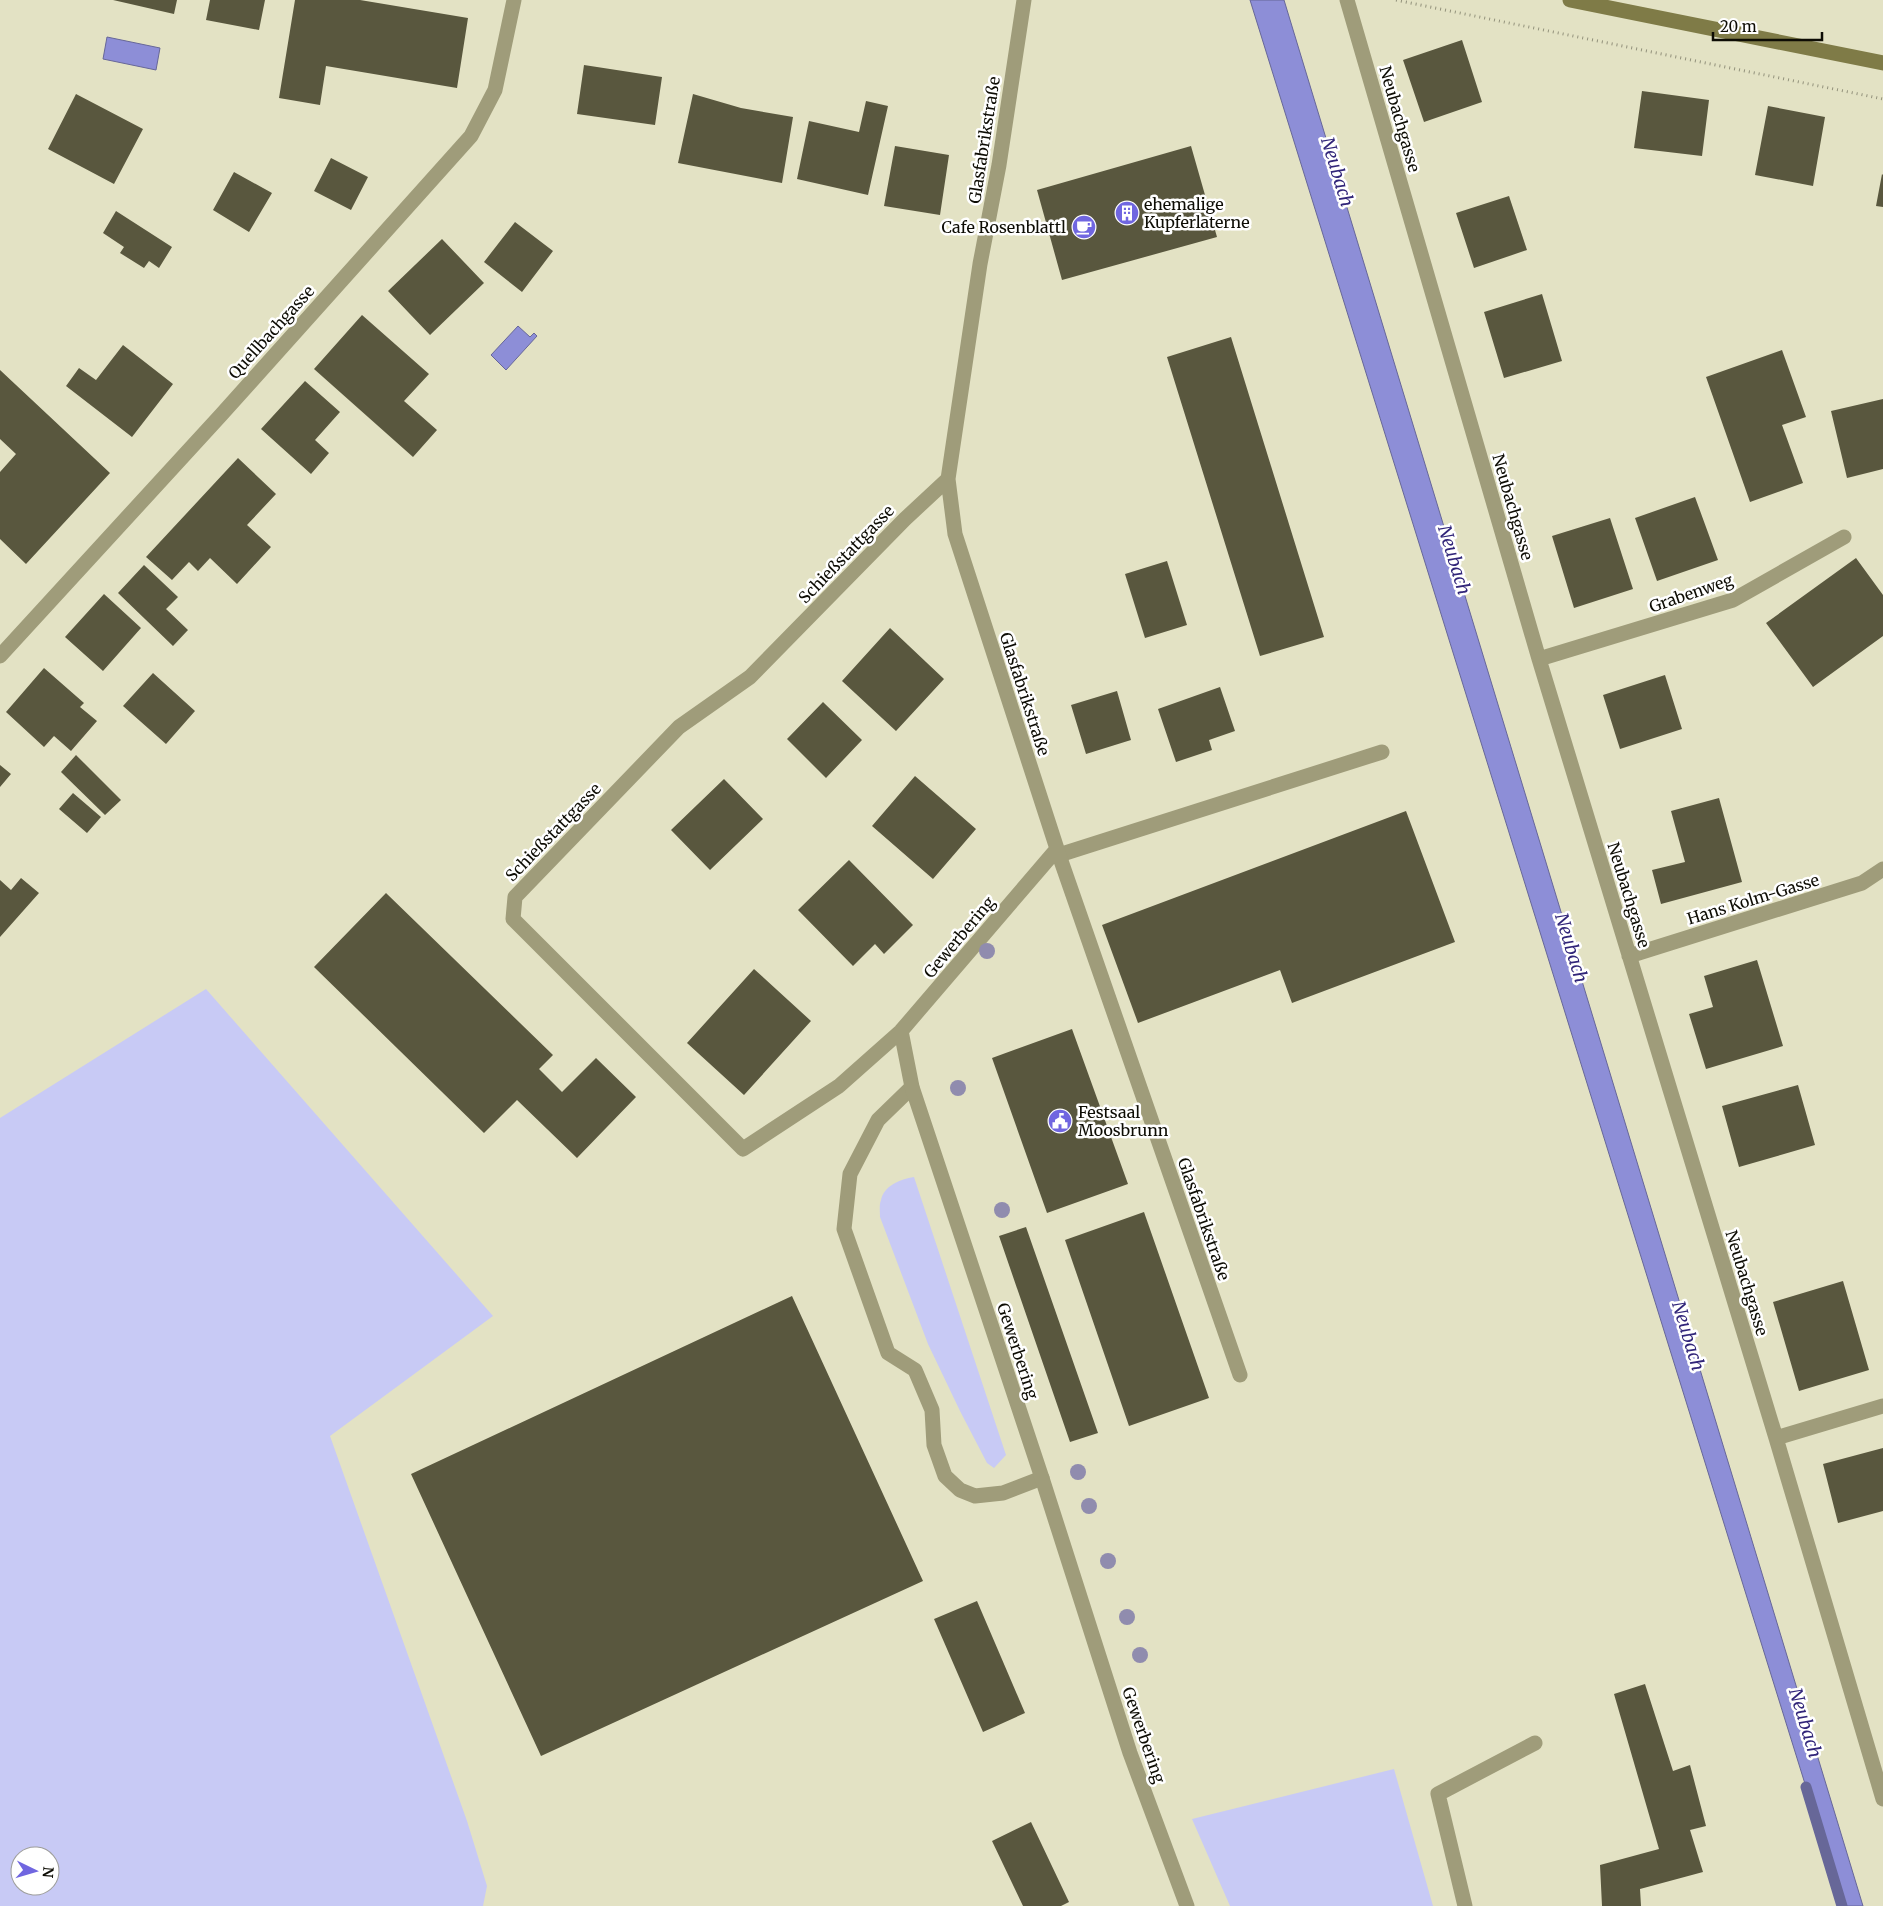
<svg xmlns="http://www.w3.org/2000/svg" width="1883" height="1906" font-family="Merriweather,serif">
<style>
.green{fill:#c8caf5;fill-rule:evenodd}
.water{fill:#8d8ed7;stroke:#676798}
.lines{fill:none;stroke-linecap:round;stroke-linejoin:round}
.stream{stroke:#676798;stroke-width:11}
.building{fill:#59573e}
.path{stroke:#92917b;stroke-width:3;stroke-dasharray:1 4;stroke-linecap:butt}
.service{stroke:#9f9c7a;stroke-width:15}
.minor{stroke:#9f9c7a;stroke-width:15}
.secondary{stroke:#7f7b47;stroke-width:15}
.tree{fill:#908cae}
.labels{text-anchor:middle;stroke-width:5;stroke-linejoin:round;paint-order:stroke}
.street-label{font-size:16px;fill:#0d0c04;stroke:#fff}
.poi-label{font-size:16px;fill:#0d0c04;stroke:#fff;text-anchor:start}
.water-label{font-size:18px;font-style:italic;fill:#312579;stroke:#fff}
</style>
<rect width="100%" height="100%" fill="#e3e2c4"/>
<path class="green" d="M206,989L493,1316L330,1436L467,1821L487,1886L483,1906H0V1118ZM20,1856H50V1886H20Z
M914,1177L1006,1455L994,1468L987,1463L960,1411L928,1344L880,1217C880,1212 879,1205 881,1200C884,1186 900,1179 914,1177Z
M1394,1769L1433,1906H1230L1192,1819Z"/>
<path class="water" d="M1250,0H1284L1863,1906H1843Z
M107,37L160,48L156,70L103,59Z
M518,326L530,337L534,333L537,336L506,370L491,355Z"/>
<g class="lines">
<path class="stream" d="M1806,1787L1842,1906"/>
</g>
<path class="building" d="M113,0H177L174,14Z
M210,0H265L259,30L206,20Z
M295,0H360L468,18L457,88L326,66L320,105L279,98Z
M1462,40L1482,102L1424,122L1403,60Z
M584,65L662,77L655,125L577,114Z
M1642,91L1709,100L1702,156L1634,148Z
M76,94L143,129L114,184L48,149Z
M693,94L741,108L793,117L782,183L678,163Z
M866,101L888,106L868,195L797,179L809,121L859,132Z
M1768,106L1825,117L1813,186L1755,175Z
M895,146L949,155L940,215L884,206Z
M1191,146L1217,237L1062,280L1037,190Z
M331,158L368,177L351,210L314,191Z
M234,172L272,193L249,232L213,210Z
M1882,174L1883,175V207L1876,206Z
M1509,196L1527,250L1474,268L1456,213Z
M116,211L172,247L159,268L149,261L144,268L120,253L124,247L103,233Z
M515,222L553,251L522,292L484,262Z
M442,239L484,283L430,335L388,291Z
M1542,294L1562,361L1504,378L1484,312Z
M362,315L429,374L404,401L437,430L413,457L314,369Z
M1231,337L1324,637L1260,656L1167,357Z
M123,345L173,384L132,437L66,386L79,368L96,380Z
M1782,350L1806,417L1782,425L1803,483L1750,502L1706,377Z
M0,370L110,473L26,564L0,539V472L16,454L0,439Z
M305,381L340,412L315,440L329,453L311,474L261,429Z
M1883,399V469L1847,478L1831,411Z
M238,458L276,494L247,525L271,547L237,584L210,558L198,571L189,562L172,580L146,557Z
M1695,497L1718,560L1657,581L1635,518Z
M1610,518L1633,589L1574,608L1552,536Z
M1856,558L1883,595V636L1813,687L1766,623Z
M1167,561L1187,625L1145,638L1125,574Z
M144,565L178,597L166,609L188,630L173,646L118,593Z
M104,594L141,628L103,671L65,637Z
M890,628L944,679L896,731L842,681Z
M44,668L84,703L80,707L97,721L71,751L54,736L44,747L6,712Z
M153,673L195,711L166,744L123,706Z
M1665,675L1682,729L1620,749L1603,695Z
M1220,687L1235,731L1209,740L1212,750L1176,762L1158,709Z
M1117,691L1131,740L1086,754L1071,705Z
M823,702L862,740L826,778L787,739Z
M76,755L121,800L105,815L61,772Z
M0,765L11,774L0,787Z
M915,776L976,829L933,879L872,826Z
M724,779L763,819L710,870L671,830Z
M73,793L101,817L87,833L59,809Z
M1719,798L1742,882L1661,904L1652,870L1685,862L1671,811Z
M1406,811L1455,942L1292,1003L1280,970L1138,1023L1102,925Z
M849,860L913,925L884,954L875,944L853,966L798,910Z
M21,878L39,893L0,937V880L11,890Z
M386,893L553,1055L539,1069L562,1092L596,1058L636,1097L577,1158L517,1100L484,1133L314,967Z
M1757,960L1783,1046L1706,1069L1689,1014L1713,1007L1704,976Z
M754,969L811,1021L744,1095L687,1043Z
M1072,1029L1128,1184L1047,1213L992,1058Z
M1798,1085L1815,1145L1739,1167L1722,1106Z
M1144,1212L1209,1398L1129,1426L1065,1240Z
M1026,1227L1098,1433L1070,1442L999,1236Z
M1843,1281L1869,1370L1799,1391L1773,1302Z
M792,1296L923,1581L541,1756L411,1474Z
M1883,1448V1511L1838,1523L1823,1464Z
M977,1601L1025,1713L983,1732L934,1619Z
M1645,1684L1673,1771L1690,1765L1706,1826L1690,1830L1703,1872L1640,1889L1641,1906H1602L1600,1865L1659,1849L1614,1694Z
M1031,1822L1069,1902L1061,1906H1023L992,1841Z"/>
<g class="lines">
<path class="path" d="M1396,0L1883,99"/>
<path class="service" d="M1059,855L1382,752
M912,1087L878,1120L850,1174L844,1229L888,1353L915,1370L932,1410L934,1445L945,1476L960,1490L975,1496L1003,1493L1042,1478
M1465,1906L1438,1794L1535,1743"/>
<path class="minor" d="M1024,0L999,165L980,264L948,479L955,534L1059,855L1240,1375
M1347,0L1539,659L1776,1438L1883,1799
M948,479L905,519L750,677L679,727L515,897L513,919L743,1149L839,1086L901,1031L1057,849
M0,656L221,415L471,136L495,90L514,0
M1539,659L1733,600L1844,537
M1629,956L1862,883L1883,869
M901,1031L912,1087L1042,1478L1130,1753L1187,1906
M1776,1438L1883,1406"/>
<path class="secondary" d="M1570,0L1883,63"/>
</g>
<g class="tree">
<circle cx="987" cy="951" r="8"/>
<circle cx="958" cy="1088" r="8"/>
<circle cx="1002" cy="1210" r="8"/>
<circle cx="1078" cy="1472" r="8"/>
<circle cx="1089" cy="1506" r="8"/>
<circle cx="1108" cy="1561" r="8"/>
<circle cx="1127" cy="1617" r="8"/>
<circle cx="1140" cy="1655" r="8"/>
</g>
<defs>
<g id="building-disc" transform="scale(1.25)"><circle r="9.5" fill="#7066e0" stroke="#fff"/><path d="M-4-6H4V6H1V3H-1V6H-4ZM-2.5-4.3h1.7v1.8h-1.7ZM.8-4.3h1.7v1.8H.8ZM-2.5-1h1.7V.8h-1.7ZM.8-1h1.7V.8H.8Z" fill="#fff"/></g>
<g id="cafe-disc" transform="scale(1.25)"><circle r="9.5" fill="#7066e0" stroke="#fff"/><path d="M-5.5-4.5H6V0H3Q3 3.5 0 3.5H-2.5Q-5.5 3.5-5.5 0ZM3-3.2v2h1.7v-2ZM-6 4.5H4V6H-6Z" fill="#fff"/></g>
<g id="civic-disc" transform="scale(1.25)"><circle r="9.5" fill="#7066e0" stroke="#fff"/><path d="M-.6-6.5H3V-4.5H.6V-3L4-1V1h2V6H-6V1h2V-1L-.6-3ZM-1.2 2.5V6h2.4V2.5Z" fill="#fff"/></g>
</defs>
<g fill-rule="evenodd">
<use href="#building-disc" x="1127" y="213"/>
<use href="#cafe-disc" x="1084" y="227"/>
<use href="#civic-disc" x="1060" y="1121"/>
</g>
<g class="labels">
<g class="street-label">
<text transform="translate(1400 119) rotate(74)" y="6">Neubachgasse</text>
<text transform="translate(984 140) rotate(-81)" y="6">Glasfabrikstraße</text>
<text transform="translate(271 332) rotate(-48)" y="6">Quellbachgasse</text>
<text transform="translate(1513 507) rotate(74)" y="6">Neubachgasse</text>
<text transform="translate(846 554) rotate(-46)" y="6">Schießstattgasse</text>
<text transform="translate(1691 593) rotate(-19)" y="6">Grabenweg</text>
<text transform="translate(1025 694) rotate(72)" y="6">Glasfabrikstraße</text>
<text transform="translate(553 832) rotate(-46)" y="6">Schießstattgasse</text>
<text transform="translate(1629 895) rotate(73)" y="6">Neubachgasse</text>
<text transform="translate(1753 899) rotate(-17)" y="6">Hans Kolm-Gasse</text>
<text transform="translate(959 937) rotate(-50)" y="6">Gewerbering</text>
<text transform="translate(1204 1219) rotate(71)" y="6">Glasfabrikstraße</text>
<text transform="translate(1747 1283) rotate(73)" y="6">Neubachgasse</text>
<text transform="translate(1018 1351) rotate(72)" y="6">Gewerbering</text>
<text transform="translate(1144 1735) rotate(71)" y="6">Gewerbering</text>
</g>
<g class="poi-label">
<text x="1144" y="210">ehemalige<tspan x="1144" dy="18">Kupferlaterne</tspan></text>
<text x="1066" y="233" text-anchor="end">Cafe Rosenblattl</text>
<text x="1078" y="1118">Festsaal<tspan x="1078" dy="18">Moosbrunn</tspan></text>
</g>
<g class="water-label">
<text transform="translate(1337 172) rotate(73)" y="6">Neubach</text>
<text transform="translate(1454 560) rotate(73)" y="6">Neubach</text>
<text transform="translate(1571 948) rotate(73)" y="6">Neubach</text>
<text transform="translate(1688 1336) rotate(73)" y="6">Neubach</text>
<text transform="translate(1805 1723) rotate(73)" y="6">Neubach</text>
</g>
</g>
<g transform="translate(35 1871) rotate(95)"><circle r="24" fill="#ffffff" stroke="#9e9e9b"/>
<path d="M0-4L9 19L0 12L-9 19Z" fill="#7066e0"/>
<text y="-8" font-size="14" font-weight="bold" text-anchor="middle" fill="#0d0c04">N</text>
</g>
<path d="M1713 32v8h109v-8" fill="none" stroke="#0d0c04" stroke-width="2.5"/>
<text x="1720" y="32" font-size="15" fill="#0d0c04" stroke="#ffffff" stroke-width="4" paint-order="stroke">20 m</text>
</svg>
